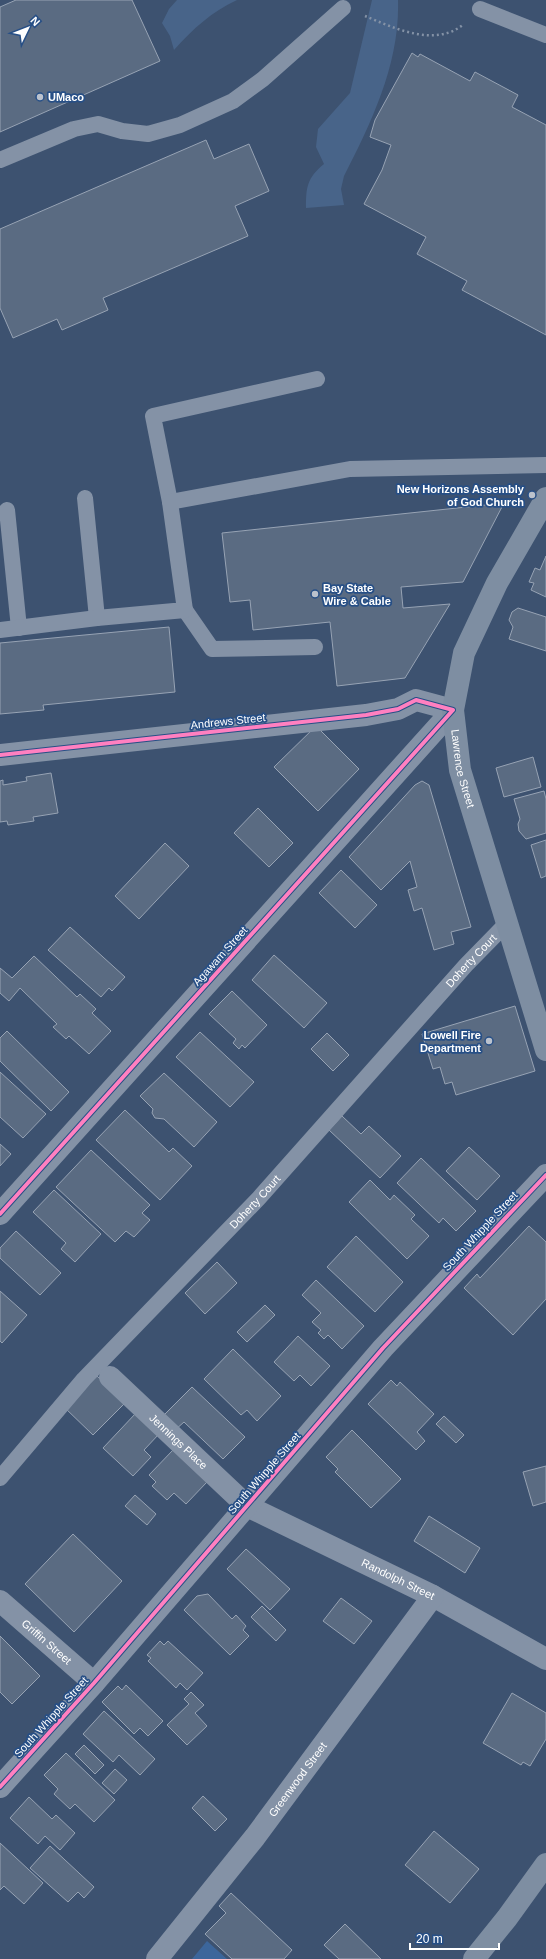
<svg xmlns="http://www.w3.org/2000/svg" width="546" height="1959" font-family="Helvetica,sans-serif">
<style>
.green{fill:#3c669b}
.water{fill:#486489}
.building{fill:#5a6b82;stroke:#97a3b4}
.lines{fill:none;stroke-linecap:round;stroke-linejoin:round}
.path{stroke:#8492a6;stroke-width:2.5;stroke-dasharray:2 3;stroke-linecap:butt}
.service{stroke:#8492a6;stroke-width:16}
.minor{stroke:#8492a6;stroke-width:22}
.secondary{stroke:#7e8ea2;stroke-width:22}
.cycleway-casing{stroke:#274f86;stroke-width:6}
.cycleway{stroke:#ff80c0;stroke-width:4}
.poi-dot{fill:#bbc2cd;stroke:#274f86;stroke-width:1.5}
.labels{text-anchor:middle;stroke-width:3.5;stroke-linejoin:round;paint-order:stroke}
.poi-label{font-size:11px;font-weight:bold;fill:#fff;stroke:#274f86;text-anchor:start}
.street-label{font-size:11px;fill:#fff;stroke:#274f86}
</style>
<rect width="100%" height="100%" fill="#3d5270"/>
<path class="green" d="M207,1941L227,1959H192Z"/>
<path class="water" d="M177,0H237C211,12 193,29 174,50L170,36L162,23L169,9Z
M372,0H398C400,63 372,121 344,176L341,189L344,205L306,208C306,187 307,178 324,164L316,147L318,129L350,93Z"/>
<path class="building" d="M16,0H132L160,61L0,132V7Z
M412,53L418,57L420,54L470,81L475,72L518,95L512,107L546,125V335L462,290L467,281L417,254L426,237L364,204L382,170L391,145L370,137L375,120Z
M206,140L214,159L249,144L269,191L235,206L248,236L103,298L108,310L62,330L57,319L13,338L0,308V229Z
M504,503L463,582L401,587L403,608L450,604L405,678L337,686L330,622L253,630L250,600L230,602L222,533Z
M546,556V597L531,590L534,583L529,582L535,568L540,570Z
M518,608L546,617V651L509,639L513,627L509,620L512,612Z
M169,627L175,692L43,705L44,710L0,714V643Z
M316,726L359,769L318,811L274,767Z
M533,757L541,787L504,797L496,768Z
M51,773L58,813L33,817L34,821L8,825L7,821L0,822V781L3,780V785L27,781L26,777Z
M422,781L429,785L471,927L451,932L454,944L434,950L422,908L414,911L408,890L417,887L410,861L381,890L349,857L415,785Z
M544,791L546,799V833L526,839L519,831L518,824L520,819L514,799Z
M258,808L293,843L269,867L234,833Z
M546,840V876L541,878L531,845Z
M165,843L189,866L139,919L115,896Z
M341,870L377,905L355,928L319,893Z
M70,927L125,977L112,991L109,988L101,997L48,950Z
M274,955L327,1003L304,1028L252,980Z
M34,956L77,997L80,994L96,1009L92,1013L111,1031L89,1054L69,1036L66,1039L53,1027L57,1024L20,988L9,1001L0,993V968L12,978Z
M232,991L267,1025L245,1048L242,1045L239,1049L233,1043L236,1039L209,1014Z
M515,1006L535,1071L456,1095L452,1082L445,1084L440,1067L433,1069L422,1034Z
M7,1031L69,1092L51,1111L0,1061V1038Z
M200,1032L254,1082L230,1107L176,1057Z
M327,1033L349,1055L333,1071L311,1049Z
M0,1072L46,1114L23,1138L0,1117Z
M164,1073L217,1122L194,1147L164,1119L155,1118L152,1113L153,1109L140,1096Z
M125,1110L169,1152L173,1148L192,1166L160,1200L96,1140Z
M342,1116L361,1134L369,1126L401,1156L380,1178L329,1130Z
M0,1144L11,1154L0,1166Z
M469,1147L500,1176L477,1200L446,1171Z
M91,1150L150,1205L142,1213L150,1220L134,1237L126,1231L115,1242L56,1187Z
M421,1158L476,1211L456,1231L443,1218L439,1223L397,1183Z
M370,1180L390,1200L394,1195L415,1215L411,1219L429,1236L407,1259L349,1202Z
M54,1190L101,1234L75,1262L61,1249L66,1243L33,1212Z
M529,1226L546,1242V1299L513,1335L464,1288L477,1274L480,1278Z
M16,1231L61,1273L40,1295L0,1258V1248Z
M356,1236L403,1282L375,1312L327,1267Z
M217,1262L237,1283L205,1314L185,1293Z
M316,1280L364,1326L342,1349L328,1335L324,1339L318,1333L321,1330L312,1322L321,1313L302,1295Z
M0,1291L27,1315L2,1343L0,1341Z
M265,1305L275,1315L247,1342L237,1332Z
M298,1336L330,1366L311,1386L300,1375L294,1381L274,1362Z
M233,1349L281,1396L257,1421L247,1410L241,1415L204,1379Z
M95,1374L125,1403L93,1435L64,1407Z
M391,1380L397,1386L400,1382L434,1414L417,1432L425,1441L416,1450L368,1404Z
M192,1387L245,1437L223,1459L184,1422L175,1430L162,1417Z
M136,1413L159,1434L144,1450L151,1457L133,1476L103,1448Z
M444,1416L464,1435L456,1443L436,1424Z
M352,1430L401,1479L371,1508L335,1472L338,1469L326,1457Z
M173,1450L207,1482L186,1504L174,1493L167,1500L152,1486L156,1482L149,1475Z
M546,1466V1502L533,1506L523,1472Z
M135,1495L156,1514L147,1525L125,1506Z
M429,1516L480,1548L465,1573L414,1541Z
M73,1534L122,1581L74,1632L25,1584Z
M246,1549L290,1589L270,1610L227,1569Z
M208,1594L232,1619L236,1615L246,1626L243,1630L249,1636L230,1655L184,1610L197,1596Z
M341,1598L372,1621L354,1644L323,1621Z
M262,1606L286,1630L276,1641L251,1617Z
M0,1636L40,1676L12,1704L0,1692Z
M160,1641L164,1645L168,1641L203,1673L187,1690L180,1683L176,1688L148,1661L151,1658L147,1655Z
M126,1685L163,1721L148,1736L140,1728L134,1734L102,1702L118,1686L122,1690Z
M191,1692L204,1705L195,1713L207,1726L187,1745L167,1725L189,1704L184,1699Z
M512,1693L546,1713V1739L530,1766L523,1762L521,1765L483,1743Z
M104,1711L155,1759L140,1775L119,1755L113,1762L83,1734Z
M84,1745L104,1765L95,1774L75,1754Z
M66,1753L115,1800L94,1822L75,1804L70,1809L54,1794L58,1789L44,1775Z
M115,1769L127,1780L114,1794L102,1783Z
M203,1796L227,1819L215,1831L192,1808Z
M29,1797L52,1819L56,1815L75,1833L60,1850L45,1836L38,1844L10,1818Z
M434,1831L479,1869L450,1903L405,1865Z
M0,1843L43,1883L24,1904L4,1886L0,1890Z
M50,1846L94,1887L84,1898L78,1892L68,1902L30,1868Z
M231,1893L292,1950L284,1959H232L205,1934L226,1913L219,1906Z
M345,1924L381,1959H339L324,1945Z"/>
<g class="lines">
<path class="path" d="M365,16C394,28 435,48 464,24"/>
<g class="service">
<path d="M480,9L546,35"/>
<path d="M0,160L74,129L98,124L122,131L148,134L180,125L233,101L263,79L343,8"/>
<path d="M85,498L97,618"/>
<path d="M170,502L153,416L317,379"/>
<path d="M7,510L19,628"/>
<path d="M185,610L212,649L315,647"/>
<path d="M0,630L97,618L185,610L170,502L350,469L546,465"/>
<path id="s1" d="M0,1478L84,1379L259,1198L466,965L507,923"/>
</g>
<g class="minor">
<path d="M0,755L366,715L398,709L416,700L453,710L0,1214"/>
<path id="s2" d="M110,1377L247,1506L433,1596L546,1659"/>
<path id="s3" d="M0,1601L94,1683"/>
<path d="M0,1787L94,1683L383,1348L546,1175"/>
<path id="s4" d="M157,1959L255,1837L433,1596"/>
</g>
<g class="secondary">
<path id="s5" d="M546,498L497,583L464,653L453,710L460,770L546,1050"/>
<path d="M474,1959L507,1918L546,1864"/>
</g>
<g class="cycleway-casing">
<path id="cycleway" d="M0,755L366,715L398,709L416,700L453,710L0,1214
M0,1787L94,1683L383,1348L546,1175"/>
</g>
<use href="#cycleway" class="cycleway"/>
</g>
<g class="poi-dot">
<circle cx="40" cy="97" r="4"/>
<circle cx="532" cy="495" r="4"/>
<circle cx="315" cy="594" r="4"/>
<circle cx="489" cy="1041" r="4"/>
</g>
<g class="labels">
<g class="poi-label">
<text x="48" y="101">UMaco</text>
<text x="524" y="493" text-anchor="end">New Horizons Assembly<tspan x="524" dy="13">of God Church</tspan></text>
<text x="323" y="592">Bay State<tspan x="323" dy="13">Wire &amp; Cable</tspan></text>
<text x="481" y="1039" text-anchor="end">Lowell Fire<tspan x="481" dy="13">Department</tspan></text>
</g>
<g class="street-label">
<text transform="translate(228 721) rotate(-6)" y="4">Andrews Street</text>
<text dy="4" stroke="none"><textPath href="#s5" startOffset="293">Lawrence Street</textPath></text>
<text transform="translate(220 956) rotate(-48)" y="4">Agawam Street</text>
<text dy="4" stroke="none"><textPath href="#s1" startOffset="700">Doherty Court</textPath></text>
<text dy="4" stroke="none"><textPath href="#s1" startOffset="376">Doherty Court</textPath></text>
<text transform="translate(480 1231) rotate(-47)" y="4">South Whipple Street</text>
<text dy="4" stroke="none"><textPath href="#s2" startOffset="94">Jennings Place</textPath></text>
<text transform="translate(264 1473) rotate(-49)" y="4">South Whipple Street</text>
<text dy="4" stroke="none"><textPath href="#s2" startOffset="356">Randolph Street</textPath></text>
<text dy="4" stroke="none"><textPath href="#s3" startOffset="62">Griffin Street</textPath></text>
<text transform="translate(51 1717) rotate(-48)" y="4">South Whipple Street</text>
<text dy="4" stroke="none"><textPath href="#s4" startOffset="228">Greenwood Street</textPath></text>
</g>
</g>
<g transform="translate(28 28) rotate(47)" stroke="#274f86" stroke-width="3" paint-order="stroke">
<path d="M0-3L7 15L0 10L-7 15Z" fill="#ffffff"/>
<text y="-6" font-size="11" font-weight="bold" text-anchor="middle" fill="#ffffff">N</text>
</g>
<path d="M410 1943v6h89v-6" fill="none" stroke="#ffffff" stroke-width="2"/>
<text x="416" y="1943" font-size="12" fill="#ffffff" stroke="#274f86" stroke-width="3" paint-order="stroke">20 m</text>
</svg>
